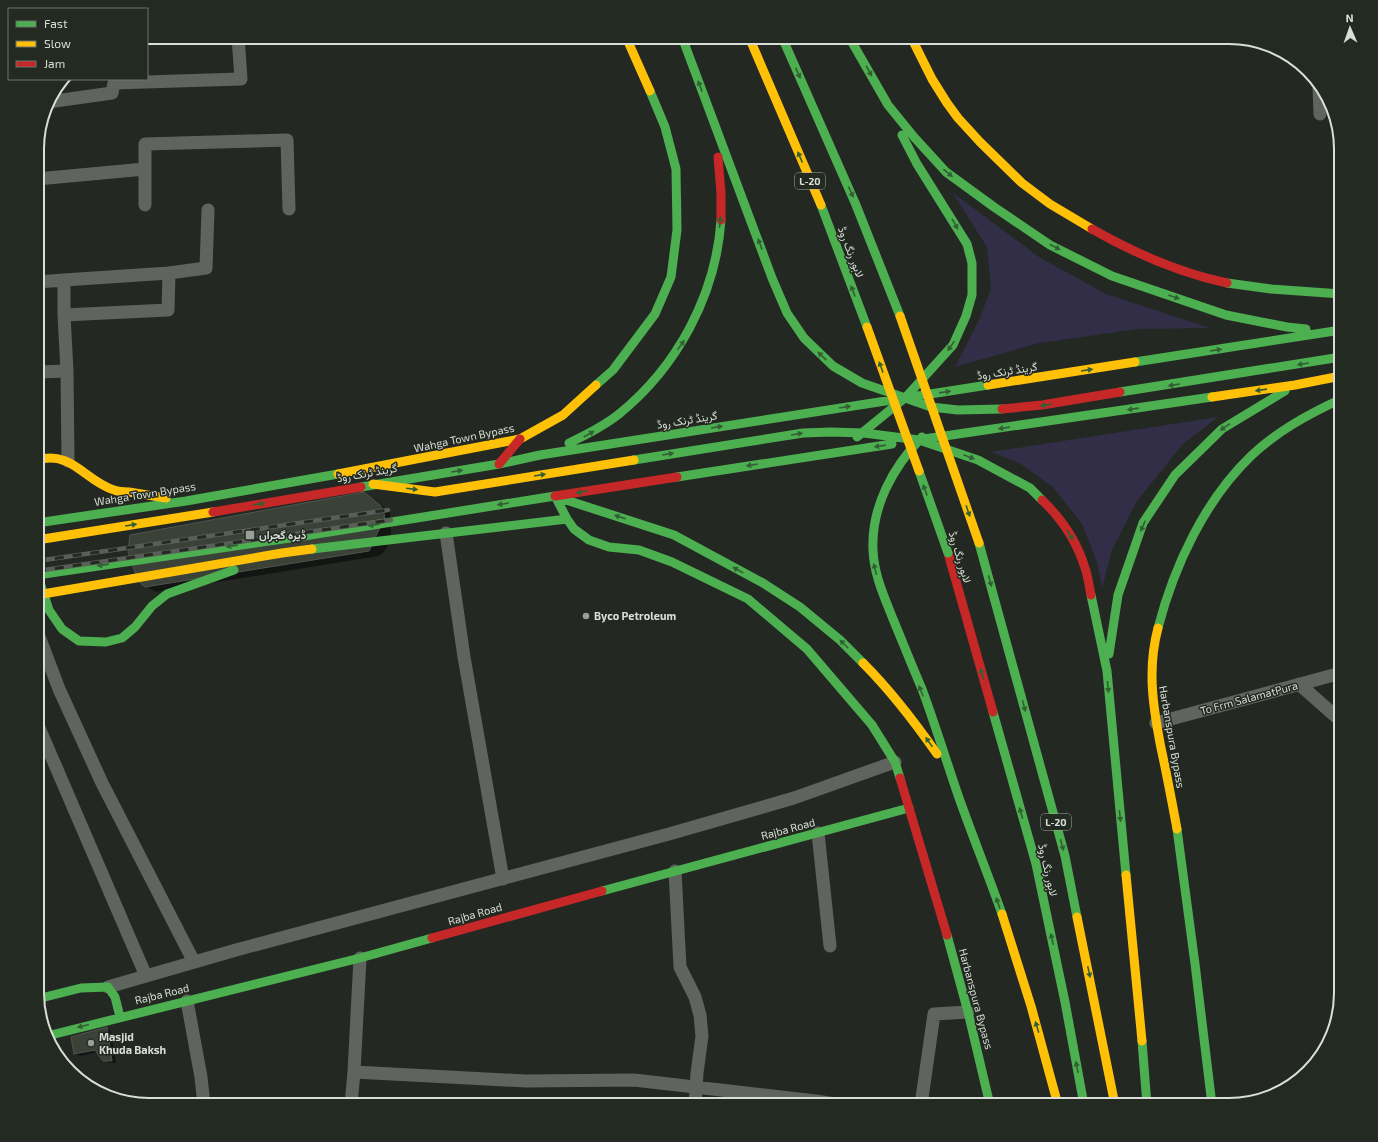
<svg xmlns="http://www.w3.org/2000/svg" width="1378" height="1142" font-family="'Exo 2',Vazirmatn,sans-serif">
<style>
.green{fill:#322e47}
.shadow{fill:#0007}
.building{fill:#3a4238;stroke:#50534f}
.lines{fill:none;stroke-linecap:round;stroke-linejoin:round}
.street{stroke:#60645e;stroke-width:13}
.fast{stroke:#4caf50;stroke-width:9}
.slow{stroke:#ffc107;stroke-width:9}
.jam{stroke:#c62828;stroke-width:9}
.rail-casing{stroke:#5a5e59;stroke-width:4.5}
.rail{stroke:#232a21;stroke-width:3;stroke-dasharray:9;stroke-linecap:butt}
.fast-bridge{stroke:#4caf50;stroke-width:9}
.slow-bridge{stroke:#ffc107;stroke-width:9}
.oneway{fill:#335f34}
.poi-dot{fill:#9a9e99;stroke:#232a21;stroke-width:1.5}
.labels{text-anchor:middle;stroke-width:3;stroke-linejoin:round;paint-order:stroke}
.shield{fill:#232a21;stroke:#a3a8a2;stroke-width:1}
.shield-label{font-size:10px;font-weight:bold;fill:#daded9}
.street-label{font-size:11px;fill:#daded9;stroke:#232a21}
.poi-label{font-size:11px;font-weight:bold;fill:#daded9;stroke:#232a21;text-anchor:start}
.rim{fill:none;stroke:#daded9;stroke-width:2}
</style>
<rect width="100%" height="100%" fill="#242823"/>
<path class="green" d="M952,192L1039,257L1106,294L1210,328L1138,329L1039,343L955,367L979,320L991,289L987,247Z
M1218,417L1183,444L1137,501L1112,550L1102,588L1097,562L1082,524L1053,487L1021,464L991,452Z"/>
<path class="shadow" d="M364,493L374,499L390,512L391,539L384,552L379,556L156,592L145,586Z
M106,1028L111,1031L116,1063H109L104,1061L98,1052L80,1056L75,1054Z"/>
<path class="building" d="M364,492L380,505L383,510L385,517L369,551L145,587L138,581L128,552L130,535Z
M107,1027L112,1061H103L95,1050L74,1054L71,1037Z"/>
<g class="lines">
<path class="street" d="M1319,87L1320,114
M48,102L112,93L114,83L241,79L238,37
M37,179L145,169
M145,205V144L287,140L289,209
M64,280L169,273L206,268L208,210
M64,315L168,310L169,273
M67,371L68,461
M37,372L67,371L64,315V280L37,282
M446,533L464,657L503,879
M37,631L59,689L102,783L194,962
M1299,684L1341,721
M37,723L146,976
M1156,723L1341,673
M818,833L830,946
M675,871L680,967L695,997L700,1015L702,1036L697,1073L695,1105
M360,958L354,1072L526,1081L634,1080L816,1101L841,1105
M108,987L236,950L669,834L794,798L895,762
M187,1001L201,1077L204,1105
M351,1105L354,1072
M921,1105L934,1014L968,1012"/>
<path class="fast" d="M682,37L772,278L787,313L804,338L833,366L862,383L931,407L958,410L1002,409
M782,37L856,205L900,316
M849,37L888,105L914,137L946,172L994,207L1050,245L1112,276L1226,315L1287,327L1306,329
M821,205L867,327
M1227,283L1271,289L1341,294
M1135,362L1341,330
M596,385L613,370L655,314L671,277L677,230L676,169L665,127L650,91
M1120,392L1341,357
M857,437L906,397L953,345L966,316L972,295V263L967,244L917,164L902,135
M922,437C893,467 871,507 873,550C874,575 884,596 893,619C903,643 912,666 922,689C935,724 946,760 958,795C972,835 988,874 1002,914
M924,439L1212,397
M569,443C586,435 604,426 619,414C677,367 716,295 721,220
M540,455L988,385
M634,460L803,433L831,432L864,433L919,440L978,460L1030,488L1042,500
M677,477L892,444
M361,487L499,464L540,455
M555,496L567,519L574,529L589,540L609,547L639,550L672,562L748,599L807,649L872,725L895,762L900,778
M557,497L674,535L763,583L800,607L840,640L863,663
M37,523L186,501L338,474
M979,543L1065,856L1077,917
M312,549L567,519
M37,575L304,536L555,496
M40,583L49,610L62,629L79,641L106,642L122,638L135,627L152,606L167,594L234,570
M1091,595L1107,671L1126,875
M1158,628C1174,566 1205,500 1251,456C1277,431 1309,414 1341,399
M1109,654L1118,595L1143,523L1175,475L1222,429L1285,391
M993,712L1036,864L1065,1002L1084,1105
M1177,829L1195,964L1212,1105
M602,891L909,808
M947,935L968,1012L990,1105
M37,999L81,988L108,987L115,997L120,1017
M47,1036L360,958L432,938
M1142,1041L1147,1105"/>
<path class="slow" d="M626,37L650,91
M749,37L821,205
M911,37L932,79L947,103L958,118L980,142L1022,183L1050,204L1092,229
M988,385L1135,362
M1212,397L1295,385L1341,376
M37,460C72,450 85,481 114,490C119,492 125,492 129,492C142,494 154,496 166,498
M338,474L520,439L563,415L596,385
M373,484L435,492L634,460
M37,540L213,512
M37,595L282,553L312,549
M1158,628C1147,669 1153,707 1161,748C1167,775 1172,802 1177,829
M863,663C891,691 914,721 937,754
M1126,875L1142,1041
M1002,914L1031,1006L1058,1105
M1077,917L1115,1105"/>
<path class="jam" d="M718,157L721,193V220
M1092,229C1134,253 1180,273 1227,283
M1002,409L1042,405L1120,392
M499,464L520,439
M555,496L677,477
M1042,500C1061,518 1077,542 1085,568C1088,576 1089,586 1091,595
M213,512L361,487
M948,553L993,712
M900,778L947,935
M432,938L602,891"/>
<g class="rail-casing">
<path id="rail" d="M37,561L388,510
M37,571L391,520"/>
</g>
<use href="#rail" class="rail"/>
<path class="fast-bridge" d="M919,471L948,553"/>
<path class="slow-bridge" d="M900,316L979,543
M867,327L919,471"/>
</g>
<defs><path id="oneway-solid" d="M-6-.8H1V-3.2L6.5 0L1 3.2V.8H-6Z"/></defs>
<g class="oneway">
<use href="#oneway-solid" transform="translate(869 71) rotate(61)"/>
<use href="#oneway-solid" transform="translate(798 73) rotate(66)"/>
<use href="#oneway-solid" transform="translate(700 86) rotate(-110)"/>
<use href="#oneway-solid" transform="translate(800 157) rotate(-113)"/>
<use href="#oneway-solid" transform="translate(948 173) rotate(40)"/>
<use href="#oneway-solid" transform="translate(851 192) rotate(66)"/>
<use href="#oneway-solid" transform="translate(720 222) rotate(-84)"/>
<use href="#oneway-solid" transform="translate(955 224) rotate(60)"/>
<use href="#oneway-solid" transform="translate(760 244) rotate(-110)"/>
<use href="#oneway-solid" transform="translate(1055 247) rotate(28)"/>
<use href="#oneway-solid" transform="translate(853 291) rotate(-111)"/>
<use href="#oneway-solid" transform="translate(1174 297) rotate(19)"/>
<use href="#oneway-solid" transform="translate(681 345) rotate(-54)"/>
<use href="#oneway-solid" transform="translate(951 346) rotate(125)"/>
<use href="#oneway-solid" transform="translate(1216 350) rotate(-9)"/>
<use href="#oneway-solid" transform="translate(822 356) rotate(-136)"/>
<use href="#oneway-solid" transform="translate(1303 364) rotate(171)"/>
<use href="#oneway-solid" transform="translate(881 367) rotate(-110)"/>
<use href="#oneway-solid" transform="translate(1087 370) rotate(-9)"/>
<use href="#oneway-solid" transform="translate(1174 385) rotate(171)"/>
<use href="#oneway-solid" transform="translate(1261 390) rotate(172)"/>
<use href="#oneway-solid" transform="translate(945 392) rotate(-8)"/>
<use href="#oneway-solid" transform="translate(1046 405) rotate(172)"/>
<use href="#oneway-solid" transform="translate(845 407) rotate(-9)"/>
<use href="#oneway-solid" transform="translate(1133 409) rotate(172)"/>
<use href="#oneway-solid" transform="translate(717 427) rotate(-9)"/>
<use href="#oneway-solid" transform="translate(1225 427) rotate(146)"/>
<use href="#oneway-solid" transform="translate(1004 428) rotate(172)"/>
<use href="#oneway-solid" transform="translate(589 434) rotate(-30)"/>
<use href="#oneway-solid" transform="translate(797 434) rotate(-9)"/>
<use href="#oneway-solid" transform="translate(880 446) rotate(172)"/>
<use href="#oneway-solid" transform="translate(668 454) rotate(-9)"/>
<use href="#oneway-solid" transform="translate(969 457) rotate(21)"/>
<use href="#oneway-solid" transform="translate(752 465) rotate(171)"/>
<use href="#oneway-solid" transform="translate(457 471) rotate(-9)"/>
<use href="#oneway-solid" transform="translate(540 475) rotate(-9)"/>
<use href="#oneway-solid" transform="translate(412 489) rotate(7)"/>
<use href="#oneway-solid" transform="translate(925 490) rotate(-110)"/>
<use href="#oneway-solid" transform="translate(582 492) rotate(171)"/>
<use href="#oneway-solid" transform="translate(259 504) rotate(-10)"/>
<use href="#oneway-solid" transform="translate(503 504) rotate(171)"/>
<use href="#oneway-solid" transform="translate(968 511) rotate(71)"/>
<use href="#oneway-solid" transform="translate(620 517) rotate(-163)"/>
<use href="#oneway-solid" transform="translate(131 525) rotate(-9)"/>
<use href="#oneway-solid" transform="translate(374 525) rotate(171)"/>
<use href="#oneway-solid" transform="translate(1143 526) rotate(114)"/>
<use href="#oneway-solid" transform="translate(1070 535) rotate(59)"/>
<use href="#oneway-solid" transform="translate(232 546) rotate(172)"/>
<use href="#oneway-solid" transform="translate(103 565) rotate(172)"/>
<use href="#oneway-solid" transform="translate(875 569) rotate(-103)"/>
<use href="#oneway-solid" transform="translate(738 570) rotate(-151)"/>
<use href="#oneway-solid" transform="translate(990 581) rotate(75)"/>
<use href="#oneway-solid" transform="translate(844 644) rotate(-135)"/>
<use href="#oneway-solid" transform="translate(982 674) rotate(-106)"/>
<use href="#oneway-solid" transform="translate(1108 687) rotate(85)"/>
<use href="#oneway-solid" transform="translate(921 691) rotate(-112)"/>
<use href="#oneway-solid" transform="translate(1024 706) rotate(75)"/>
<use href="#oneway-solid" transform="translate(929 742) rotate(-125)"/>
<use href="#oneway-solid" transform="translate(1021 813) rotate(-106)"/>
<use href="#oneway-solid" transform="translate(1120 816) rotate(84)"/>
<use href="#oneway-solid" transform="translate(1062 845) rotate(75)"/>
<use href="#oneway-solid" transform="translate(998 903) rotate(-109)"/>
<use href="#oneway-solid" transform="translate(1052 939) rotate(-102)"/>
<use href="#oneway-solid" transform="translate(1089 972) rotate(78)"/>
<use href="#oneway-solid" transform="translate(83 1026) rotate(166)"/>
<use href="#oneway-solid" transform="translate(1037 1027) rotate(-107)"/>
<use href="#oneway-solid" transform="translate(1077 1067) rotate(-101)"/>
</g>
<g class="poi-dot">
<rect x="245" y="530" width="10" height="10" rx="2"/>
<circle cx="586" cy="616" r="4"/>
<circle cx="91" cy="1043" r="4"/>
</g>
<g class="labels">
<g class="shield">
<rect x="795" y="173" width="30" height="16" rx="3"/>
<rect x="1041" y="814" width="30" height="16" rx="3"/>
</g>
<g class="shield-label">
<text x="810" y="185">L-20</text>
<text x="1056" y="826">L-20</text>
</g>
<g class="street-label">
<text transform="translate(851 252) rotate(69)" y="4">لاہور رنگ روڈ</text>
<text transform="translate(1007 371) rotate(-9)" y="4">گرینڈ ٹرنک روڈ</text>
<text transform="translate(687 420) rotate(-9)" y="4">گرینڈ ٹرنک روڈ</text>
<text transform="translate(464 438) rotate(-12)" y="4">Wahga Town Bypass</text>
<text transform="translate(367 473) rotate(-10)" y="4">گرینڈ ٹرنک روڈ</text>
<text transform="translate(145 494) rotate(-9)" y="4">Wahga Town Bypass</text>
<text transform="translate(960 557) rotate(73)" y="4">لاہور رنگ روڈ</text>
<text transform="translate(1249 698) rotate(-15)" y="4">To Frm SalamatPura</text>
<text transform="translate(1172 737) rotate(80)" y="4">Harbanspura Bypass</text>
<text transform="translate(788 829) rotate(-15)" y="4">Rajba Road</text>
<text transform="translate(1048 870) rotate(77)" y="4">لاہور رنگ روڈ</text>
<text transform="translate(475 914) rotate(-16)" y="4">Rajba Road</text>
<text transform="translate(162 994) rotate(-14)" y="4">Rajba Road</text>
<text transform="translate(976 999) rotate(75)" y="4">Harbanspura Bypass</text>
</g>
<g class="poi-label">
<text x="259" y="539">ڈیرہ گجراں</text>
<text x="594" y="620">Byco Petroleum</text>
<text x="99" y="1041">Masjid<tspan x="99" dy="13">Khuda Baksh</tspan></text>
</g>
</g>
<path d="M0 0H1378V1142H0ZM149 44H1229A105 105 0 0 1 1334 149V993A105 105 0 0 1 1229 1098H149A105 105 0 0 1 44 993V149A105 105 0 0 1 149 44Z" fill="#232a21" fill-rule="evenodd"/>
<path class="rim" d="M149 44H1229A105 105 0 0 1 1334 149V993A105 105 0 0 1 1229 1098H149A105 105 0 0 1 44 993V149A105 105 0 0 1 149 44Z"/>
<rect x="8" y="8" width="140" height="72" fill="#232a21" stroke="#6c726b"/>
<rect x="16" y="21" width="20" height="6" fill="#4caf50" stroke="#6c726b"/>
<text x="44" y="28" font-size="12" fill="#daded9">Fast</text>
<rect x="16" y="41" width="20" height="6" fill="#ffc107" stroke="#6c726b"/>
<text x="44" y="48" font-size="12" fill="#daded9">Slow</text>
<rect x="16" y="61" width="20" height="6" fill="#c62828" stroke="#6c726b"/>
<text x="44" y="68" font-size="12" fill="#daded9">Jam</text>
<g transform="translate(1350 28) rotate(358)" stroke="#232a21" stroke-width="3" paint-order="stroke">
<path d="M0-3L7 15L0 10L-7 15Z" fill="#daded9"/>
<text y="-6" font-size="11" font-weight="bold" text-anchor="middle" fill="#daded9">N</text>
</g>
</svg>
